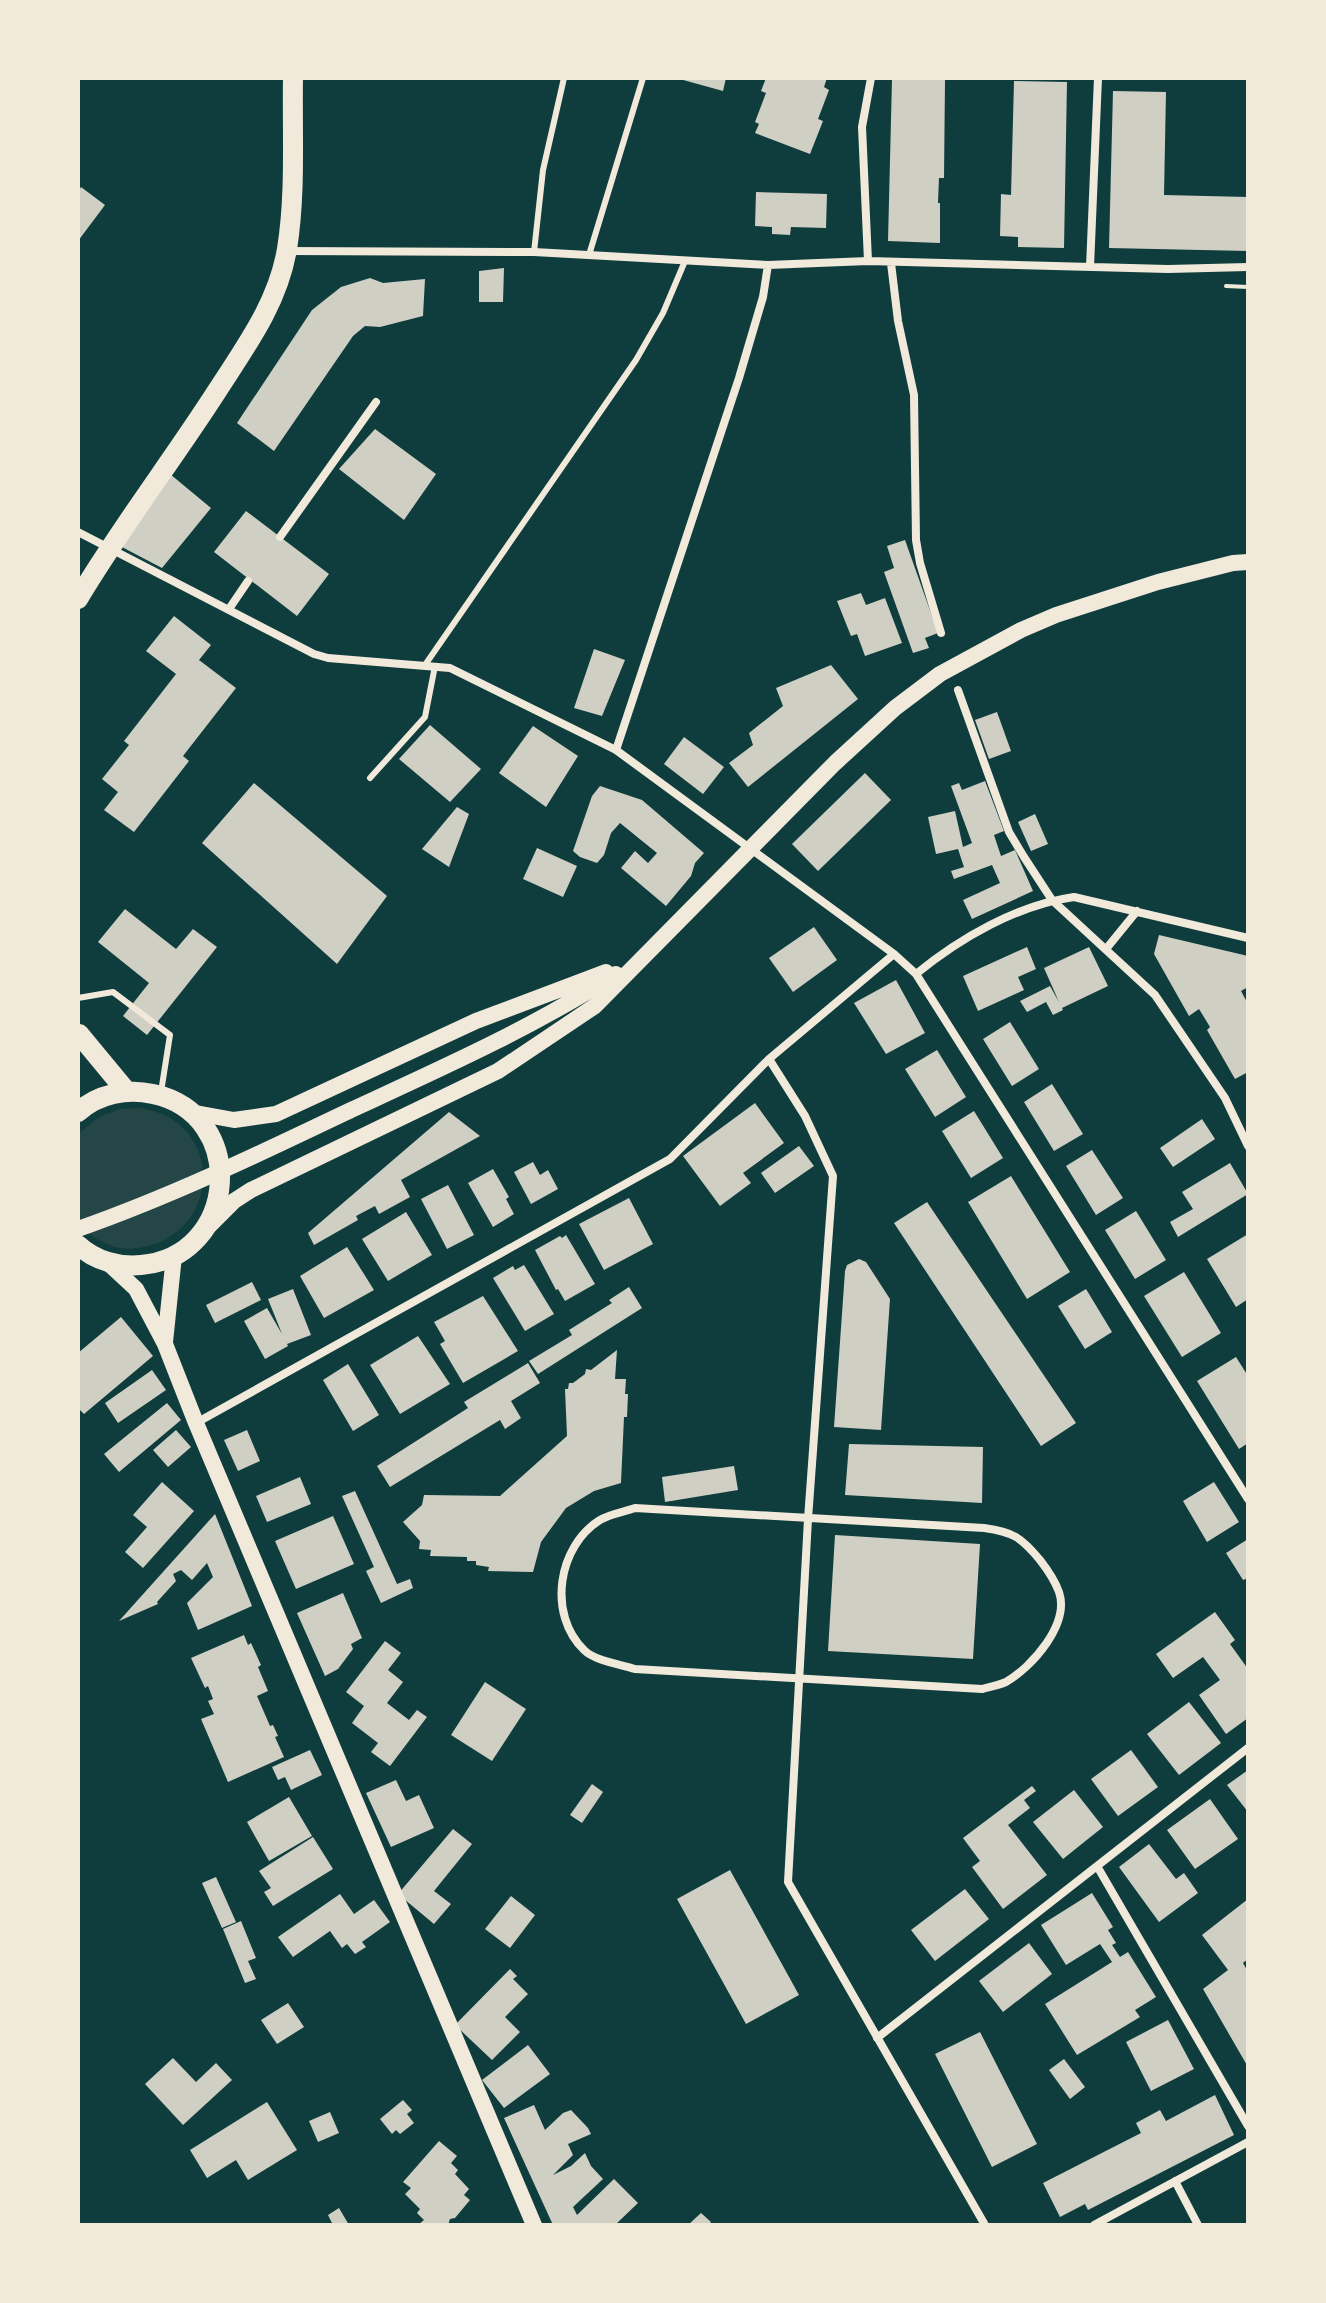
<svg xmlns="http://www.w3.org/2000/svg" width="1326" height="2303" font-family="Ubuntu,sans-serif">
<style>
.green{fill:#244646}
.building{fill:#cfcfc3}
.lines{fill:none;stroke-linecap:round;stroke-linejoin:round}
.path{stroke:#f1e9da;stroke-width:4}
.service{stroke:#f1e9da;stroke-width:6}
.minor{stroke:#f1e9da;stroke-width:8}
.secondary{stroke:#f1e9da;stroke-width:16}
.primary{stroke:#f1e9da;stroke-width:20}
</style>
<rect width="100%" height="100%" fill="#0f3d3e"/>
<path class="green" d="M120,1109C128,1109 137,1107 145,1109C225,1124 222,1236 138,1248C114,1252 93,1239 78,1223V1134L99,1117Z"/>
<path class="building" d="M676,78H726L723,91Z
M766,78H827L824,87L829,90L818,119L823,121L810,154L755,133L759,124L755,122L766,93L761,91Z
M892,79L945,80L944,178H939L938,203H940V243L888,241Z
M1014,81L1067,82L1064,248L1018,247V237L1000,236L1001,194L1011,195Z
M1113,91L1166,92L1164,195L1248,197V251L1109,248Z
M81,187L105,205L78,241V192Z
M756,192L827,194L826,228L791,227L790,235L772,234V227L755,226Z
M504,268L503,302H479V271Z
M370,278L383,283L425,279L423,316L380,327L365,326L353,336L274,451L237,423L312,310L341,287Z
M375,429L436,474L404,520L339,469Z
M170,474L211,508L162,568L120,546Z
M246,511L329,574L297,616L214,552Z
M905,540L938,633L925,638L929,648L913,653L884,572L894,568L887,546Z
M861,593L866,605L885,598L902,643L865,656L857,634L851,636L837,601Z
M174,616L211,645L199,660L236,688L183,756L189,761L134,832L104,810L118,792L102,779L129,745L124,741L176,674L146,651Z
M594,649L625,660L602,716L574,708Z
M831,665L858,699L748,787L729,763L753,745L749,733L783,706L776,688Z
M997,712L1011,751L989,759L975,720Z
M430,725L481,769L450,802L399,759Z
M533,726L578,756L546,807L499,773Z
M684,737L724,767L703,794L664,764Z
M865,773L891,800L818,871L792,844Z
M985,781L1004,831L994,835L1001,856L1015,850L1033,891L972,919L963,900L1000,883L992,865L954,879L951,871L964,867L958,849L936,854L928,817L955,811L963,847L972,843L951,786L959,783L962,790Z
M254,783L387,896L337,964L202,843Z
M600,786L642,800L704,853L695,863L691,876L666,906L621,868L635,851L648,863L657,853L620,823L611,833L604,855L597,863L580,857L573,851L592,796Z
M457,807L469,814L449,867L422,849Z
M1035,814L1048,844L1031,851L1018,822Z
M537,848L577,866L563,897L523,879Z
M125,909L176,949L193,929L217,947L147,1035L123,1016L149,983L98,942Z
M814,927L837,960L793,992L769,958Z
M1159,935L1248,956V987L1241,991L1248,1004V1072L1235,1079L1207,1030L1210,1027L1199,1009L1189,1016L1154,954Z
M1027,947L1036,969L1018,977L1024,990L978,1011L963,976Z
M1089,947L1108,986L1062,1008L1063,1010L1053,1015L1046,1002L1027,1012L1020,1001L1050,986L1059,1002L1044,968Z
M896,980L925,1033L886,1054L854,1003Z
M1010,1022L1039,1069L1012,1086L983,1039Z
M937,1050L966,1097L935,1117L905,1069Z
M1052,1084L1083,1134L1054,1151L1024,1102Z
M755,1103L784,1143L743,1173L751,1183L720,1206L683,1156Z
M974,1111L1003,1158L971,1178L942,1131Z
M449,1112L480,1136L401,1180L410,1197L379,1214L375,1206L356,1216L358,1220L314,1245L308,1233Z
M1202,1119L1215,1139L1173,1167L1160,1148Z
M799,1146L814,1166L775,1193L761,1173Z
M1092,1150L1123,1198L1096,1215L1066,1166Z
M533,1162L540,1175L548,1170L558,1189L531,1204L514,1172Z
M1230,1163L1248,1194L1178,1237L1170,1222L1193,1209L1182,1192Z
M493,1169L509,1197L506,1199L514,1214L493,1227L468,1183Z
M1011,1176L1070,1272L1027,1299L968,1202Z
M448,1185L474,1235L447,1249L421,1199Z
M629,1198L653,1244L604,1270L579,1224Z
M927,1202L1076,1423L1041,1446L894,1223Z
M1136,1211L1166,1260L1135,1279L1105,1230Z
M406,1212L432,1255L388,1281L362,1239Z
M1248,1234V1299L1236,1307L1207,1259Z
M566,1235L595,1284L565,1301L558,1289L556,1290L535,1250L560,1236L562,1238Z
M347,1247L374,1290L324,1318L300,1276Z
M859,1259L866,1262L890,1299L881,1430L834,1427L845,1271L847,1265Z
M524,1265L554,1314L525,1331L493,1278L513,1266L515,1270Z
M1184,1272L1221,1333L1182,1357L1144,1296Z
M252,1282L261,1300L215,1323L206,1305Z
M629,1287L642,1308L538,1374L529,1361L572,1335L569,1330L612,1303L609,1300Z
M293,1289L311,1335L287,1344L288,1346L265,1359L244,1321L267,1308L282,1334L268,1299Z
M1086,1289L1112,1332L1085,1349L1058,1306Z
M483,1296L518,1351L463,1383L440,1344L445,1341L434,1322Z
M121,1317L153,1356L84,1414L78,1408V1353Z
M418,1336L450,1384L400,1414L370,1365Z
M617,1350L615,1379H626L625,1394H628L627,1417H624L621,1483L594,1491L566,1508L541,1542L533,1572L488,1571L489,1567L476,1565V1561H467V1557L430,1556L431,1550L419,1549L420,1541L403,1522L422,1505L424,1495L500,1496L567,1436L565,1389H568L569,1383H573L585,1374L586,1369L591,1370Z
M1236,1357L1248,1376V1443L1239,1449L1197,1381Z
M528,1363L540,1383L511,1401L521,1418L505,1429L500,1420L390,1487L377,1466L468,1408L464,1402Z
M348,1364L379,1415L353,1431L323,1380Z
M152,1370L166,1390L118,1423L105,1403Z
M167,1403L181,1420L119,1472L104,1454Z
M176,1430L191,1447L168,1467L153,1450Z
M247,1430L260,1461L238,1471L224,1440Z
M849,1444L983,1447L982,1503L845,1495Z
M734,1466L738,1490L665,1502L662,1477Z
M300,1477L311,1504L267,1522L256,1496Z
M162,1482L194,1511L143,1568L125,1552L147,1527L133,1515Z
M1214,1482L1239,1522L1207,1542L1183,1501Z
M355,1491L397,1584L410,1579L413,1588L381,1603L366,1571L374,1567L342,1496Z
M215,1514L252,1606L198,1630L187,1603L213,1577L207,1563L192,1580L181,1570L173,1574L176,1581L157,1602L158,1604L119,1621Z
M333,1516L354,1564L296,1589L275,1541Z
M835,1535L980,1544L973,1659L828,1651Z
M1248,1539V1578L1243,1580L1226,1553Z
M343,1593L362,1638L351,1644L353,1649L338,1669L325,1676L297,1613Z
M1215,1612L1235,1640L1230,1644L1248,1669V1718L1226,1734L1199,1695L1220,1680L1203,1657L1173,1678L1156,1654Z
M244,1635L248,1645L251,1643L261,1665L258,1667L268,1691L257,1696L270,1726L273,1725L278,1736L275,1737L284,1757L228,1782L201,1719L214,1714L208,1701L213,1699L208,1686L205,1688L191,1658Z
M385,1641L401,1653L388,1670L403,1682L387,1703L409,1720L417,1710L427,1717L390,1766L371,1752L378,1743L352,1723L364,1706L346,1692Z
M485,1682L526,1709L492,1761L451,1735Z
M1189,1702L1221,1743L1179,1775L1147,1734Z
M310,1750L322,1775L291,1790L285,1777L278,1780L272,1767Z
M1131,1750L1158,1787L1118,1816L1091,1779Z
M1248,1770V1812L1227,1785Z
M396,1780L406,1801L419,1795L434,1828L391,1847L366,1793Z
M592,1784L603,1792L582,1823L570,1815Z
M1032,1786L1036,1791L1024,1800L1030,1808L1008,1825L1047,1875L1003,1909L972,1867L980,1861L963,1838Z
M1074,1790L1103,1827L1063,1859L1033,1822Z
M289,1797L312,1836L269,1861L247,1822Z
M1210,1799L1238,1839L1195,1869L1167,1830Z
M453,1829L472,1844L434,1891L451,1904L434,1924L398,1894Z
M313,1837L333,1869L273,1906L264,1892L271,1888L259,1871Z
M1149,1844L1176,1879L1184,1873L1198,1893L1159,1922L1119,1867Z
M730,1870L799,1995L746,2024L677,1899Z
M216,1877L236,1922L222,1928L202,1883Z
M965,1889L989,1919L935,1961L911,1930Z
M1092,1893L1113,1927L1108,1930L1116,1943L1112,1945L1120,1957L1128,1952L1156,1997L1135,2010L1140,2017L1077,2055L1045,2004L1112,1962L1100,1944L1066,1965L1041,1925Z
M340,1894L354,1914L374,1900L390,1922L362,1942L366,1947L355,1954L347,1944L342,1948L330,1931L293,1957L278,1937Z
M511,1896L535,1915L510,1948L485,1929Z
M1248,1899V1959L1243,1963L1248,1972V2067L1203,1989L1228,1970L1202,1935Z
M241,1921L256,1958L248,1961L256,1979L245,1983L223,1929Z
M1029,1943L1052,1974L1003,2012L979,1981Z
M510,1969L517,1976L513,1979L528,1994L505,2017L520,2032L492,2060L455,2025Z
M288,2003L304,2027L277,2044L261,2020Z
M1168,2020L1194,2069L1151,2091L1126,2042Z
M980,2032L1037,2144L992,2167L935,2054Z
M528,2045L550,2074L504,2108L482,2080Z
M173,2058L196,2082L216,2063L232,2080L183,2125L145,2084Z
M1064,2059L1085,2087L1070,2099L1049,2070Z
M1215,2095L1234,2135L1088,2210L1085,2204L1060,2217L1043,2183L1141,2133L1136,2123L1160,2110L1166,2121Z
M403,2100L412,2110L407,2114L414,2123L400,2134L396,2130L392,2134L380,2119Z
M267,2102L297,2150L248,2180L236,2160L207,2178L190,2150Z
M534,2105L545,2130L563,2113L571,2110L588,2128L591,2134L568,2144L573,2155L553,2175L571,2166L585,2153L591,2166L603,2179L573,2207L577,2215L614,2179L638,2203L615,2225H553L504,2118Z
M330,2112L339,2133L318,2142L309,2121Z
M439,2141L457,2156L451,2163L458,2170L455,2174L469,2189L464,2195L470,2200L455,2218L450,2219L448,2225H418L424,2220L417,2213L420,2209L405,2194L411,2188L403,2182Z
M339,2208L349,2225H333L328,2215Z
M701,2213L711,2222L708,2225H688Z"/>
<g class="lines">
<path class="path" d="M1226,286L1248,287"/>
<path class="service" d="M534,252L543,170L564,78
M589,255L643,78
M425,665L636,360L663,313L685,261
M370,778L425,717L435,666
M78,998L113,992L170,1035L161,1092"/>
<path class="minor" d="M287,251L534,252L768,265L868,261L1168,269L1248,267
M868,261L862,127L871,78
M891,263L898,321L914,395L916,540L920,563L941,633
M1090,267L1098,78
M78,532L314,654L328,658L450,668L616,750L894,954L916,974L1248,1499
M280,537L376,402
M229,609L248,581
M958,690L1009,832L1024,857L1052,900L1155,995L1225,1098L1248,1146
M616,750L739,378L763,297L768,265
M1106,949L1137,911
M916,974C960,938 1017,905 1074,897L1248,938
M769,1059L805,1116L833,1176L808,1519L788,1882L985,2225
M196,1423L670,1159L769,1059L894,954
M635,1508L984,1528C1013,1532 1021,1537 1040,1560C1047,1569 1055,1581 1059,1592C1070,1624 1032,1667 1006,1682C999,1685 990,1687 982,1689L635,1669C620,1664 595,1661 584,1650C547,1614 558,1546 600,1520C609,1514 624,1512 635,1508Z
M1097,1866L1248,2126
M877,2038L1248,1748
M1175,2181L1198,2225
M1094,2225L1248,2142"/>
<path class="secondary" d="M190,1112L234,1120L276,1114L476,1021L606,972
M210,1225L234,1201L251,1190L498,1071L595,1006L835,763L895,708L940,674L1021,630L1056,615L1158,582L1233,563L1248,562
M78,1229C172,1196 261,1153 351,1110C442,1068 532,1028 616,974
M107,1262L136,1289L165,1344L196,1423L534,2225
M165,1342L174,1256"/>
<path class="primary" d="M78,599C121,527 172,461 217,391C246,346 278,303 287,249C296,193 292,134 293,78
M79,1034L127,1092
M78,1112C98,1094 127,1088 153,1094C249,1114 239,1257 141,1265C119,1267 95,1261 78,1245"/>
</g>
<rect width="1326" height="2303" fill="none" stroke="#f1e9da" stroke-width="160"/>
</svg>
